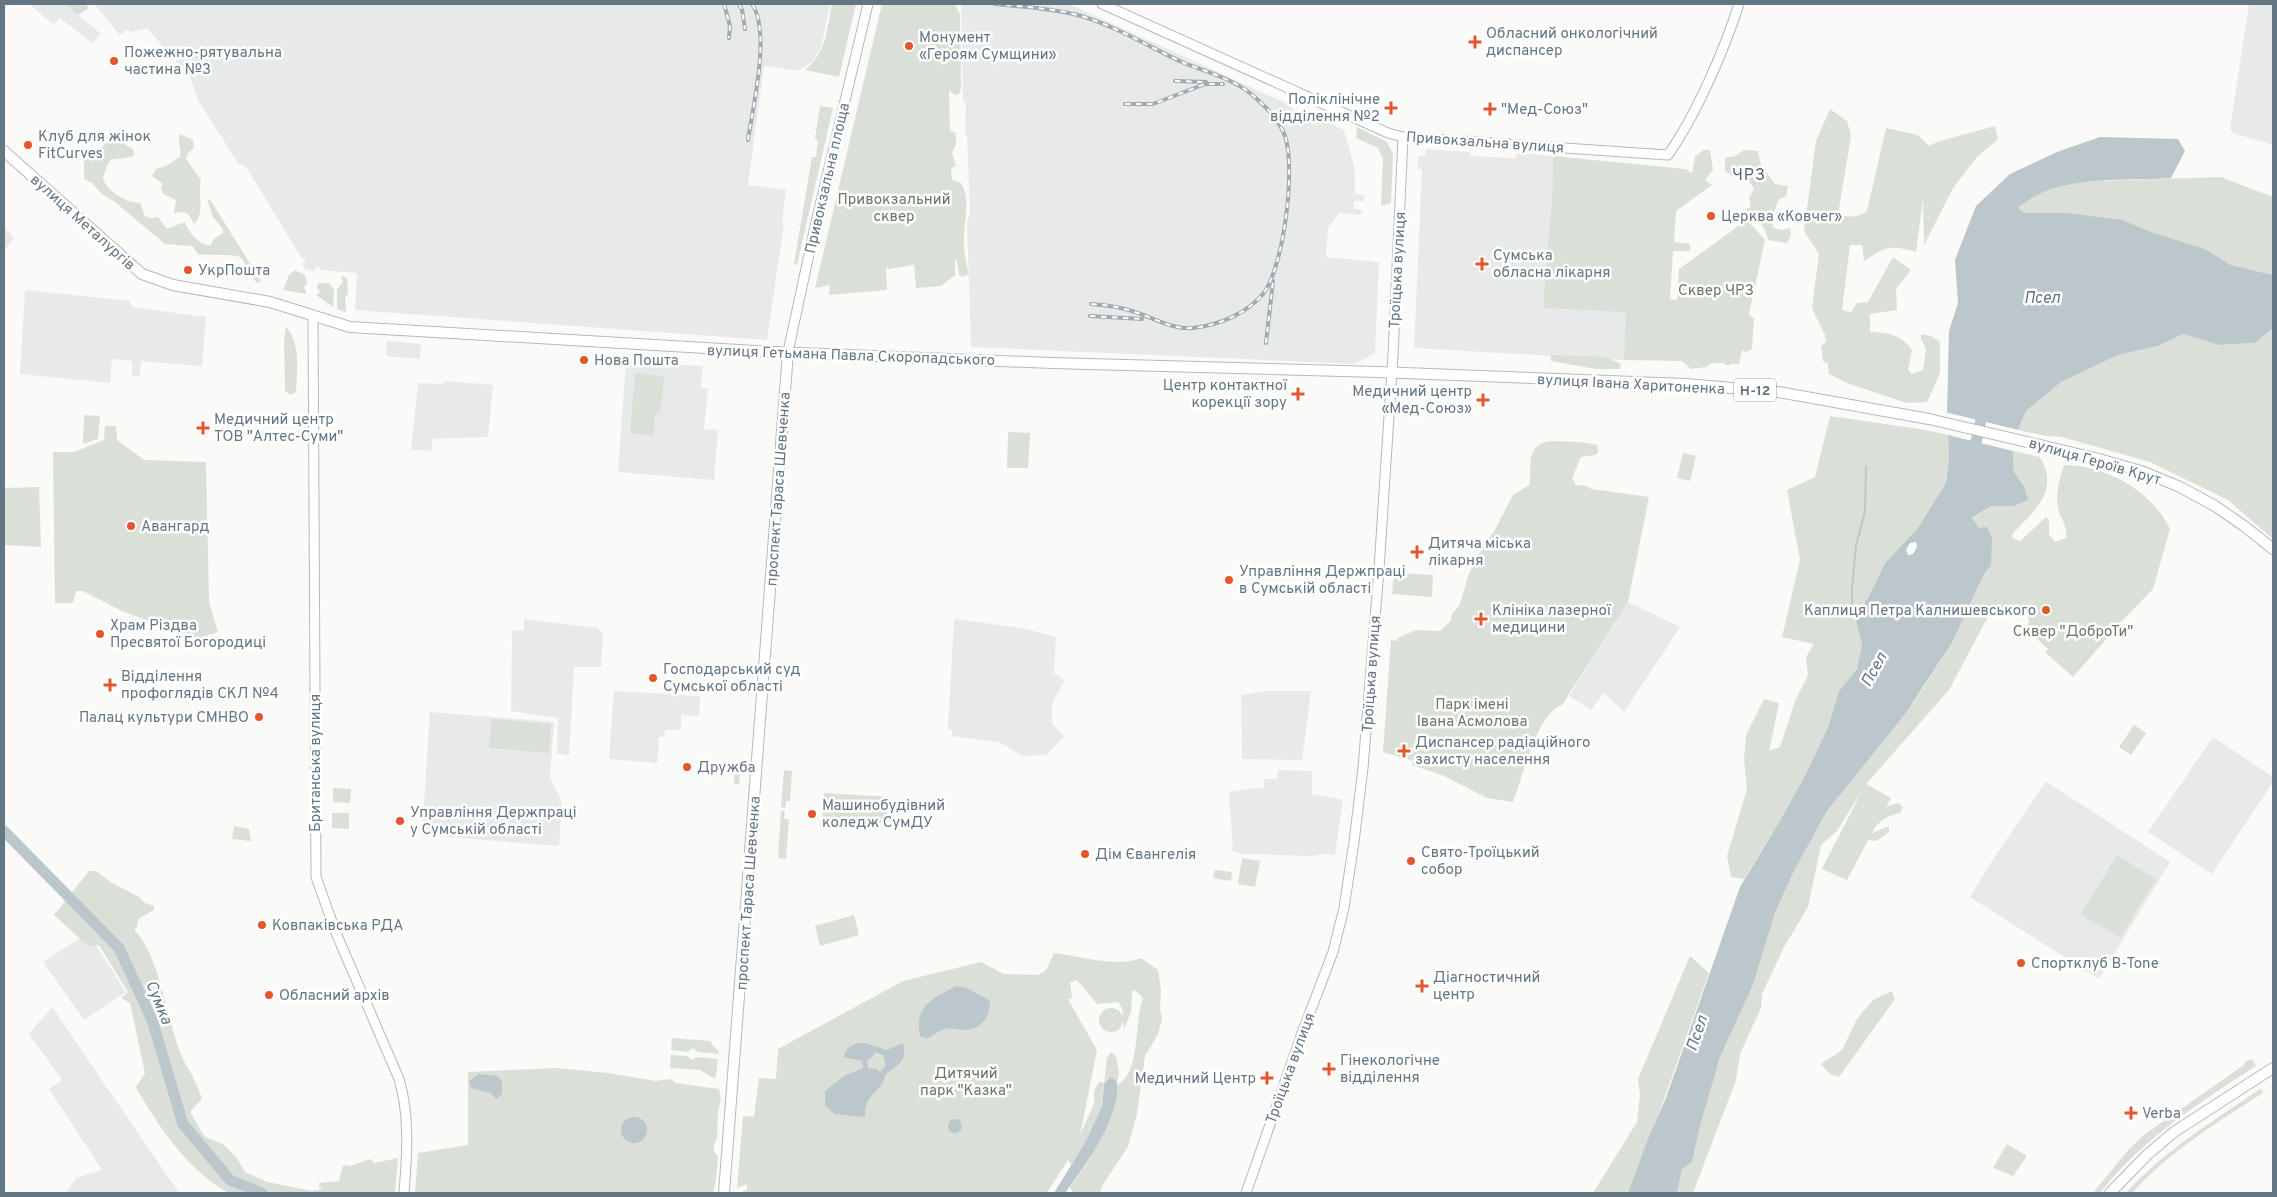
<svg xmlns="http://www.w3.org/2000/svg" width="2277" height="1197" font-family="Overpass,sans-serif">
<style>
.built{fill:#e8e9e9}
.green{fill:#dadfd7;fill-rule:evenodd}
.water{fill:#bbc7cb;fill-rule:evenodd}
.pier{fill:#fafaf8}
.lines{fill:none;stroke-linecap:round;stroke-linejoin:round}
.stream{stroke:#bbc7cb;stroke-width:2}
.river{stroke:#bbc7cb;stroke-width:11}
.secondary-casing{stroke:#b3babf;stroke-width:11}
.primary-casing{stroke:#b5babe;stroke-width:12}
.secondary{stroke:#fff;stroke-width:9}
.primary{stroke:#fff;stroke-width:10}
.rail-casing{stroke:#a2aab0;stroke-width:4}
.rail{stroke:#fff;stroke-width:2;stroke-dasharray:5.5;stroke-linecap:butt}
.poi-dot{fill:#e4572e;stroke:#fff;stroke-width:2}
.labels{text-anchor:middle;stroke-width:5;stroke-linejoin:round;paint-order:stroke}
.shield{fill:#fff;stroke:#939fa8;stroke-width:1}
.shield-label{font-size:14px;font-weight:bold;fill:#657683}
.poi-label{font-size:15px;fill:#657683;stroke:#fff;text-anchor:start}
.street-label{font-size:15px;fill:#657683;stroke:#fff}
.park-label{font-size:15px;fill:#687a64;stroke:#fff}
.neighbourhood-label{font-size:16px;letter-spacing:1px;fill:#57646e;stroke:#fff}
.water-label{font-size:16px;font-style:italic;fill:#60757c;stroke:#fff}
</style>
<rect width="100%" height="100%" fill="#fafaf8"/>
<path class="built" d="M29,4H65L101,34L92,43L60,18L54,25Z
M94,4H830L821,47L813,61L799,71L764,66L748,185L786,190L782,222L784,223L767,340L355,310L357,273L320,270L318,266L314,271L305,269L303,264L306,258L302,259L247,168L238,163L198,100L190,77L147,28L130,32L128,29L120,35Z
M961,4H1069L1290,105L1292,109L1309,117L1313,115L1344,130L1355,170V194L1365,195L1364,201H1354V209L1362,210L1361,215L1339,213L1328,227L1326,257L1379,262L1375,353L1355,364L971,347L967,221L970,215L967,135H965L966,104L963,101Z
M2249,4H2273V145L2233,133L2230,128Z
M1426,149L1470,152V156L1516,158L1517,153L1553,156L1552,199L1627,312L1624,360L1414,348L1422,169H1418V156H1425Z
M4,226L14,239L4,250Z
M25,290L130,301L132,307L206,317L202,366L141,361L140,376L132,377V361L112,359L110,383L20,374Z
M387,341L421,344L420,359L386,356Z
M626,362L703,366L701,388H708L704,429L718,430L714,480L618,472Z
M446,381L493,385L488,437L433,439L431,451L411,450L418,383L443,384Z
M1628,602L1680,627L1624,712L1604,693L1591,710L1569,696Z
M524,619L597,628L603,635L601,667H574L569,755L557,754L558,718L511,711L512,631L524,630Z
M954,619L1022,628L1056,637L1054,673L1065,680L1052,704V723L1064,737L1046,755L1023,756L999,742L952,736V730L948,729Z
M614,691L700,696L699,716L681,715V730H665L664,737H659L657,763L609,759Z
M1268,691H1311L1302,760L1242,759L1241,695Z
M430,712L554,722L550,778L562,802L559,846L422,835Z
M2213,737L2273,777V782L2212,874L2148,832Z
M1278,770L1312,771V794L1343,800L1335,855L1321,854L1312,856L1242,854L1233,851L1229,792L1264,787V779H1277Z
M2047,782L2170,862L2099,979L1970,897L1986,870L2044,784Z
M88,933L126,992L84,1020L43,962Z
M52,1007L179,1193H66L76,1178L102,1170L49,1089L62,1080L29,1034Z"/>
<path class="green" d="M65,4H85L89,8L78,15Z
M832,4H856L839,77L805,70C826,54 827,28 832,4Z
M882,4H955L960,15L961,88L959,94L955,95L949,90L950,131L955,132C957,140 957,145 952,152L956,166L951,168L952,180L961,183C971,200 964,221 964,238C963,248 966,263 969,274L962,277L959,275L957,261L955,260V275L941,286L916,288L914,265L889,269L886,267L887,290L829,295L830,285L815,288Z
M820,106L833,108L797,265L794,264L812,157H816L818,141L815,139Z
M1830,109L1847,121L1851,136L1839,209L1843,216C1853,217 1858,217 1867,211L1886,128L1918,135L1929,146L1937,142L1995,126L1998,139L1977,157L1953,188L1924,245L1923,199L1916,252C1890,245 1886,246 1864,261L1862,245H1850L1842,310L1851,312L1857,303L1868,302L1893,257L1911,270L1896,289L1897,310L1870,314V332C1887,332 1902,335 1912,350L1908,370L1912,374L1923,370L1926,349L1921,339V334L1931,336L1940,342V373L1927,402L1907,403L1847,383L1829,374L1828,364L1823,361L1821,346L1826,342L1825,335L1812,308L1819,254L1804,231L1816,141Z
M1357,127L1387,142L1393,154L1391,203L1381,206L1383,159L1378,148L1356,138Z
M121,128L125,133L124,144L133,149L134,153L133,156C108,164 113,150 103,177C104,190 127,203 140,203L145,216L151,218L158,217L166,228C174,229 177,222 185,223C189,233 199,244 210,246L214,239L223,233V229L213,217L207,199L211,201L261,281L258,283L255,281C249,274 247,264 240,257C237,254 208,256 198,254L192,246L165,244L115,202L102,194L92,183L84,179V161L98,151Z
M180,134L193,140L194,148L188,153L186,159L201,180C197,195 206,212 194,224L189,215L184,212L174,213L176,200L163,194L161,188L163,184L152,176L156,169L166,166L180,157C182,148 177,143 180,134Z
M1703,150H1710L1713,170L1705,180L1712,185L1676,211L1674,242L1690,244V251H1673L1670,299L1677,300L1679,269L1747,220L1765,240L1749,314L1751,317L1754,318L1752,349L1746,352L1742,350L1739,364H1731L1728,366L1723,363H1711L1706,367L1691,369L1682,361L1624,360L1626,312L1543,308L1552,199L1553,156L1685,169L1692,173L1695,157Z
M1744,150L1758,151L1761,165L1775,184L1788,186L1786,196L1779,199C1775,209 1771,218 1773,228L1783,230L1790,228L1791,235L1787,243L1768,240C1766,228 1759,222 1753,212V218H1747V208L1751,207L1749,198L1754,189L1749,181L1734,177L1725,171V158L1735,156Z
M2221,177L2273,197V275L2231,265L2205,249L2151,232L2066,213H2023L2018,208L2035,195L2072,182Z
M295,270L305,275L307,284L304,287L307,294L283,290L289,275Z
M341,276L347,278L348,293L345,298L346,312L337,309V289L343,282Z
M318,283H329L334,289L333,307L316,295L320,292L317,288Z
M286,326C301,347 297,368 296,392L290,395L285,391L284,339Z
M2273,328V539L2228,500L2150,462L2062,437L2046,436L2018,430L2026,411L2061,382L2118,355L2158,346L2183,334L2219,345L2255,343Z
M1551,355L1605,357L1621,364L1620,369H1596L1551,361Z
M635,373L664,376L660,413L655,415L653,436L630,433Z
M84,415L100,416L98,439L83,444Z
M1830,416L1926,430L1948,435L1949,459L1946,483L1917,529L1885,563L1869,596L1862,607L1856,621L1862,644L1857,669L1839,691L1828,727L1805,776L1778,824L1744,879L1731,877L1727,856L1747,789L1744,759L1746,735L1764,699L1779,703L1769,751L1780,747L1795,701L1808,675L1806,657L1814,644L1782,637L1800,560L1787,490L1815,477Z
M105,426H116L117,440L144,460L206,462L209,602L218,632L198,639L122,611L83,591H76L73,603H55L53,452H74L104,440Z
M1008,432L1030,433L1028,468H1007Z
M1551,441L1580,442L1597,445L1598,452L1595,455L1581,457L1572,478L1576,485L1587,486L1591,489L1649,497L1628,602L1562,705C1536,714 1523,777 1513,802L1487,798L1442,775L1412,765L1413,761L1383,752L1391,640L1397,641L1398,638L1416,630L1440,631L1451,621L1452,614L1459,606L1469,574L1482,548L1495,530L1513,495L1529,485C1533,465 1524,445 1551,441Z
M2013,451L2040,457C2060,491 2035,510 2013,533L2012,538L2020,541L2046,517L2049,521V534L2055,542L2066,538C2068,525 2060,519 2058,508C2055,495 2060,477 2064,465C2106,465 2152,491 2170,529L2153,589L2123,620L2073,677L2045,652L2048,649L2026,629L2029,622L2027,613L2013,607L2009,615L2002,609L1993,607L1949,690L1866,784L1891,798L1886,807L1898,803L1903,807L1900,813C1887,816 1879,820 1872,833L1889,826V832L1876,841L1868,840L1847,880L1822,869L1863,789L1837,831L1821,845L1808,907L1783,949L1762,994L1761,1008L1740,1054L1736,1080L1693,1193H1677L1682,1169L1692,1162L1699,1130L1720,1057L1753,985L1775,913L1794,871L1827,811L1906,713L1923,688L1953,641L1984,574L1991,565L1979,529L1972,519L1991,506H2014L2024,486L2014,472Z
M1683,453L1696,456L1690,481L1677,478Z
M39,487L41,547L4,545V488Z
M1394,573L1433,575L1432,597L1392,594Z
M492,719L551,724L549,753L489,748Z
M2134,725L2146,733L2131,755L2119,747Z
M735,762L741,763L739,784H734Z
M784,770L792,771L790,801H786L785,808L781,807Z
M333,788L351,789L350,803L333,802Z
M824,793L890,797L888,824L822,819Z
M781,811H785L784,819H789L786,859L778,858Z
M332,813H349V829L332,828Z
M234,826L249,829L251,841L232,839Z
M2117,855L2156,879L2120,938L2081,914Z
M1242,858L1260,861L1255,887L1238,884Z
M1215,870L1232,872L1231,881L1213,878Z
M89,871H96L112,883L139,897L145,903L154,906V910L138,919L137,927L134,930C161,955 167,1027 184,1061C191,1074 198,1085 202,1099L190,1112L204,1136L224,1145L236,1157L245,1172L267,1182L312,1191L323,1189L319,1187V1183L339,1181L343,1165L350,1166L371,1159L374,1163L398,1158L395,1193H229C189,1172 158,1126 136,1087L145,1073L130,1003L121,998L128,992L99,945L88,946L54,915Z
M854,915L859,935L820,946L815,926Z
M1054,953C1081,956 1116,968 1141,958L1158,970L1161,990L1160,1008L1162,1019L1158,1034L1145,1056L1137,1114L1128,1147L1103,1184L1100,1193H1073L1070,1187L1090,1159L1117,1085L1116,1080L1110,1077C1100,1084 1104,1096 1102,1106C1097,1127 1083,1147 1071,1165L1068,1160L1047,1193H738L747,1190V1184L737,1188L743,1116L754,1117L759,1078L776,1079L778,1049L903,981L981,962L1004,974L1038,975L1046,970ZM1077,980L1097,1004L1118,1002L1122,1008L1124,1029L1131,1012L1132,992L1135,990L1143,998C1134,1019 1141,1074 1117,1085L1119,1073L1116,1056L1111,1052L1107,1058L1104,1083L1099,1082L1094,1091V1104L1080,1135L1097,1050L1068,999L1072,998L1070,982Z
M1690,956L1709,973C1682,1047 1658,1121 1628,1193H1593L1637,1122L1640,1095L1638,1079Z
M1892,991L1895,999L1839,1077L1830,1074L1821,1064L1842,1050L1857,1019L1873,1000Z
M1099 1020a12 12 0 1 1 24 0a12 12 0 1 1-24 0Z
M672,1038L711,1041L712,1045L719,1051V1054L698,1052L693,1048L688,1052L671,1050Z
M671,1055L687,1056L692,1060L697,1057L718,1059L716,1076L713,1078L700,1070L670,1068Z
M2252,1059L2256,1066C2199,1103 2143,1138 2100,1193H2093L2129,1149L2145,1134L2244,1065L2245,1062Z
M557,1068L608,1073L656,1081L671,1079L675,1083L719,1089L721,1099L718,1113L717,1139L714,1144V1151L718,1157L716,1179L713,1193H415L418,1153L468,1145V1072Z
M2260,1089L2263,1090V1093C2216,1123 2169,1152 2132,1193H2126C2165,1150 2213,1121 2260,1089Z
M2007,1144L2027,1156L2013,1176L1993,1168Z"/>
<path class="water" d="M2100,137L2178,139L2185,151L2171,178C2122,182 2057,173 2018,208L2024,213H2066L2122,220L2151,232L2205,249L2231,265L2273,275V328L2255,343L2219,345L2183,334L2158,346L2118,355L2061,382L2026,411L2018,430L1947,413L1949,331L1958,303L1955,260L1976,206L2010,174L2057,152Z
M1948,435L2013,451L2014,472L2024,486L2028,500L2014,506H1991L1972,518L1979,528L1987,527L1992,538L1991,565L1984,574L1953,641L1906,713L1827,811L1794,871L1775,913L1753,985L1720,1057L1699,1130L1692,1162L1682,1169L1677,1193H1628L1648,1139L1666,1098L1740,887L1778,824L1805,776L1828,727L1839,691L1857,669L1862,644L1856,621L1862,607L1869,596L1885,563L1917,529L1946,483L1949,459ZM1916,542L1917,547L1913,554L1908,555L1906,550L1910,543Z
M956,986L967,988L990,1001C990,1017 981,1030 964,1030C959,1030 953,1028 948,1028C941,1029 932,1036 926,1039L920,1036C914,1006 932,999 956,986Z
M858,1043H865L887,1050L903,1043C908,1063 897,1064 885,1075C882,1093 863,1094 865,1117L835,1114L825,1106V1091L844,1076L863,1068L862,1061L844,1057C845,1048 850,1046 858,1043ZM876,1052L883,1055L886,1066L880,1072L877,1069L868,1068L867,1059H870Z
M479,1074L497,1076L502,1082V1094L496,1099L491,1093L471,1088L469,1081Z
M1110,1077L1116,1080C1124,1113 1084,1168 1065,1193H1054L1085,1143L1102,1107L1104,1084Z
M621 1130a13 13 0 1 1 26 0a13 13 0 1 1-26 0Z
M948 1126a7 7 0 1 1 14 0a7 7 0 1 1-14 0Z"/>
<path class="pier" d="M1945,412L2018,430H2021L2018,432L1947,415Z
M1949,433L2014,448L2015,451L1946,434Z"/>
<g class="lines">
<path class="stream" d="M1859,617L1852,610V589L1856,546L1865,511L1866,467"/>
<path class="river" d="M1973,456L1984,406
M4,831L119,948L152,1020L183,1124L230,1180L262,1193"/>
<g class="secondary-casing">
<path id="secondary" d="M1102,4L1388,133L1403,137L1668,155C1696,115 1724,51 1739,4
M313,316L316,877L336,933L399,1079C410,1116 407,1155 404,1193
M788,352L814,231L868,4
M1246,1193L1301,1036L1333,952L1344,908L1354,842L1363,768L1379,569L1393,355L1403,137"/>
</g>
<g class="primary-casing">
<path id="primary" d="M4,151L142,274L173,285L270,302L350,327L774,352L1052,363L1378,372L1686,384L1778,392L1929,419L2099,459L2144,472L2180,487L2215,506L2244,526L2273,549
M724,1193L788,352
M2110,1193L2147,1155L2174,1132L2273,1068"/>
</g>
<use href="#secondary" class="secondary"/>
<use href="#primary" class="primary"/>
<g class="rail-casing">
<path id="rail" d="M724,4L730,26L729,38
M739,4L742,10L745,29
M995,4C1023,7 1053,8 1081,16C1118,27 1149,47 1184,63C1209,73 1238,80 1258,100C1269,110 1280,122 1285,136C1296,168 1284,267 1263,294C1246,314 1219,325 1193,328C1173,330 1154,318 1135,312C1121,307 1106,305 1091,304
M1175,81L1206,82
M1125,104H1153L1205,84H1223
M748,140C753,106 771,32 752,4
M1090,316L1142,319
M1266,343L1273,281"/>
</g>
<use href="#rail" class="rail"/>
</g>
<g class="poi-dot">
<path d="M1472.5 34.5h5v5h5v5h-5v5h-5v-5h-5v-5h5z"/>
<circle cx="909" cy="46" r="5"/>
<circle cx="114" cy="61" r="5"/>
<path d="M1388.5 100.5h5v5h5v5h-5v5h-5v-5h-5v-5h5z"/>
<path d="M1487.5 101.5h5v5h5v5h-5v5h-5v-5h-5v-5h5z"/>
<circle cx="28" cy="145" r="5"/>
<circle cx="1711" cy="216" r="5"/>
<path d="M1479.5 256.5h5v5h5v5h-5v5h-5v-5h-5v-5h5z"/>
<circle cx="188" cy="270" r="5"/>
<circle cx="584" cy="360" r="5"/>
<path d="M1295.5 386.5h5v5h5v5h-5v5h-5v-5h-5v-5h5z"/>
<path d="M1480.5 392.5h5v5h5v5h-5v5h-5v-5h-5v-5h5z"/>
<path d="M200.5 420.5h5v5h5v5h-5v5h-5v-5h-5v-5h5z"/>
<circle cx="131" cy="526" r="5"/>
<path d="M1414.5 544.5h5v5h5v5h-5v5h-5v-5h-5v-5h5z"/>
<circle cx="1229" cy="580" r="5"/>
<circle cx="2046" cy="610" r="5"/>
<path d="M1478.5 611.5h5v5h5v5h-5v5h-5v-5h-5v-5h5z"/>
<circle cx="100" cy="634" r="5"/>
<circle cx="653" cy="678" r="5"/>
<path d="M107.5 677.5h5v5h5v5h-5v5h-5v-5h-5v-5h5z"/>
<circle cx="259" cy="717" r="5"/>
<path d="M1401.5 743.5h5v5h5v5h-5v5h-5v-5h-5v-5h5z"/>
<circle cx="687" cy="767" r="5"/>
<circle cx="812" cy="814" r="5"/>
<circle cx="400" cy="821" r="5"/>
<circle cx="1085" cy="854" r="5"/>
<circle cx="1411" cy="861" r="5"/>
<circle cx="262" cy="925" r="5"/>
<circle cx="2021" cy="963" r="5"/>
<path d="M1419.5 978.5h5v5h5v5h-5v5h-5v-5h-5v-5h5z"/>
<circle cx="269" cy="995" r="5"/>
<path d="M1326.5 1061.5h5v5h5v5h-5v5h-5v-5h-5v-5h5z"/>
<path d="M1264.5 1070.5h5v5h5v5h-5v5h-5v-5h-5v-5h5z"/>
<path d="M2128.5 1105.5h5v5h5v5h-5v5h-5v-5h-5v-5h5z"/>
</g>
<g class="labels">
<rect class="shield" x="1734" y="378.5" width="42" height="23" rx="4"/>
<g class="shield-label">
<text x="1755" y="395">Н-12</text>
</g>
<g class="poi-label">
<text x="1486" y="38">Обласний онкологічний<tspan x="1486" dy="17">диспансер</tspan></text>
<text x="919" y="42">Монумент<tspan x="919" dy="17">«Героям Сумщини»</tspan></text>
<text x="124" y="57">Пожежно-рятувальна<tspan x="124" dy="17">частина №3</tspan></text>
<text x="1380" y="104" text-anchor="end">Поліклінічне<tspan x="1380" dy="17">відділення №2</tspan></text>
<text x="1501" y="114">"Мед-Союз"</text>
<text x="38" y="141">Клуб для жінок<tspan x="38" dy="17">FitCurves</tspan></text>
<text x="1721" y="221">Церква «Ковчег»</text>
<text x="1493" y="260">Сумська<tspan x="1493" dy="17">обласна лікарня</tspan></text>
<text x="198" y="275">УкрПошта</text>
<text x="594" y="365">Нова Пошта</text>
<text x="1287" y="390" text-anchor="end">Центр контактної<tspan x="1287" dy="17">корекції зору</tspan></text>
<text x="1472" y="396" text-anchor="end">Медичний центр<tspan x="1472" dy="17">«Мед-Союз»</tspan></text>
<text x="214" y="424">Медичний центр<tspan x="214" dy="17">ТОВ "Алтес-Суми"</tspan></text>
<text x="141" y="531">Авангард</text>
<text x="1428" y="548">Дитяча міська<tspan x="1428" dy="17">лікарня</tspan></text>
<text x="1239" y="576">Управління Держпраці<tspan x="1239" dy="17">в Сумській області</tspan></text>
<text x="1492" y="615">Клініка лазерної<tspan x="1492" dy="17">медицини</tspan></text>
<text x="2036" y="615" text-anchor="end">Каплиця Петра Калнишевського</text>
<text x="110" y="630">Храм Різдва<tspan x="110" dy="17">Пресвятої Богородиці</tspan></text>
<text x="663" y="674">Господарський суд<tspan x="663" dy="17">Сумської області</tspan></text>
<text x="121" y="681">Відділення<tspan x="121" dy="17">профоглядів СКЛ №4</tspan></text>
<text x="249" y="722" text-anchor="end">Палац культури СМНВО</text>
<text x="1415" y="747">Диспансер радіаційного<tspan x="1415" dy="17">захисту населення</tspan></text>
<text x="697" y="772">Дружба</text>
<text x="822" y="810">Машинобудівний<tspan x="822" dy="17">коледж СумДУ</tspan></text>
<text x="410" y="817">Управління Держпраці<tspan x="410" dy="17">у Сумській області</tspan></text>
<text x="1421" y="857">Свято-Троїцький<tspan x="1421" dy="17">собор</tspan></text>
<text x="1095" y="859">Дім Євангелія</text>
<text x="272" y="930">Ковпаківська РДА</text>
<text x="2031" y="968">Спортклуб B-Tone</text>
<text x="1433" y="982">Діагностичний<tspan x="1433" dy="17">центр</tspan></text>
<text x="279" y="1000">Обласний архів</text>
<text x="1340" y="1065">Гінекологічне<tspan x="1340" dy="17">відділення</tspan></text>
<text x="1256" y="1083" text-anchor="end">Медичний Центр</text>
<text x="2142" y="1118">Verba</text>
</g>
<g class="street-label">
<text transform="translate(1485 142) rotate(4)" y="5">Привокзальна вулиця</text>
<text transform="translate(827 178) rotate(-77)" y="5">Привокзальна площа</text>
<text transform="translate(83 222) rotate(42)" y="5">вулиця Металургів</text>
<text transform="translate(1397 270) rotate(-87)" y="5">Троїцька вулиця</text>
<text transform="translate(851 355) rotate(2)" y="5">вулиця Гетьмана Павла Скоропадського</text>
<text transform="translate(1631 384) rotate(3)" y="5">вулиця Івана Харитоненка</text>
<text transform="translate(2095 461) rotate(16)" y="5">вулиця Героїв Крут</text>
<text transform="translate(778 489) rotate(-86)" y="5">проспект Тараса Шевченка</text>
<text transform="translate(1371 674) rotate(-86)" y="5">Троїцька вулиця</text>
<text transform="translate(315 763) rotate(-90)" y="5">Британська вулиця</text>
<text transform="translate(748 893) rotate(-86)" y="5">проспект Тараса Шевченка</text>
<text transform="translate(1290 1068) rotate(-70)" y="5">Троїцька вулиця</text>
</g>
<g class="park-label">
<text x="894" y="204">Привокзальний<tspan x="894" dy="17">сквер</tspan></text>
<text x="1716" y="295">Сквер ЧРЗ</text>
<text x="2073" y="636">Сквер "ДоброТи"</text>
<text x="1472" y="709">Парк імені<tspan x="1472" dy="17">Івана Асмолова</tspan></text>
<text x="966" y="1078">Дитячий<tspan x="966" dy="17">парк "Казка"</tspan></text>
</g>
<g class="neighbourhood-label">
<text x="1749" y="180">ЧРЗ</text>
</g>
<g class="water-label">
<text x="2042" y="303">Псел</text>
<text transform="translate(1873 669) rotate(-61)" y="6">Псел</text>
<text transform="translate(160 1002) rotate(68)" y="6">Сумка</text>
<text transform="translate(1696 1033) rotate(-71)" y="6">Псел</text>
</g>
</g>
<rect width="2277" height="1197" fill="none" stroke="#657683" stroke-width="10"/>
</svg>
